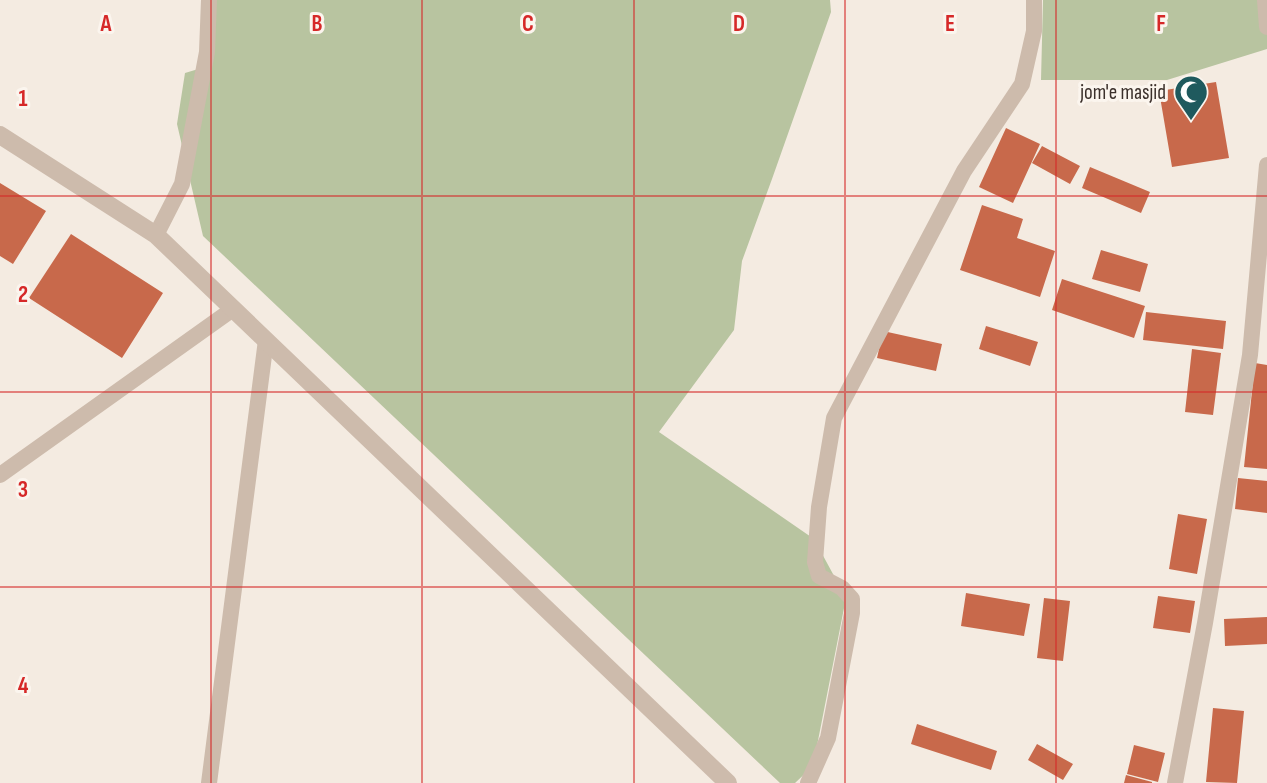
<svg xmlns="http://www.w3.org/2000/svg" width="1267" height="783" font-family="'Sofia Sans Condensed',sans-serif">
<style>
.green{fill:#b8c4a0}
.building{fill:#c8694b}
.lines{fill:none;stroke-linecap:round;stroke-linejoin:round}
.minor{stroke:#cdbbac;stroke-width:16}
.tertiary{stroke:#cdbbac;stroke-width:18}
.grid{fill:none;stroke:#d62828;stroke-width:2;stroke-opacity:0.55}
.labels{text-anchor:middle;stroke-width:6;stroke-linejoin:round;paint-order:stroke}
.poi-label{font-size:21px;fill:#3b302b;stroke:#fbf5ee;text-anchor:end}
.grid-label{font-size:23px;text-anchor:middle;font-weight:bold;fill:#d62828;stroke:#fbf5ee;stroke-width:6;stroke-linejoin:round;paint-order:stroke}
</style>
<rect width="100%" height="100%" fill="#f4ebe1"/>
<path class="green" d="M206,0H830L831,12L772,179L742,261L734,330L659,432L814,539L846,598L813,766L795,783H780L203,236L177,124L185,73L205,67Z
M1043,0H1267V49L1167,80H1041Z"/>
<path class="building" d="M1216,82L1229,158L1172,167L1159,91Z
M1006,128L1040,144L1013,203L979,187Z
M1042,146L1080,166L1070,184L1032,163Z
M1090,167L1150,192L1141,213L1082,188Z
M0,183L46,211L13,264L0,256Z
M982,205L1023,219L1017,238L1055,251L1040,297L960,270Z
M71,234L163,293L122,358L29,298Z
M1101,250L1148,264L1140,292L1092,279Z
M1062,279L1145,306L1134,338L1052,310Z
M1146,312L1226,321L1223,349L1143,340Z
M986,326L1038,342L1030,366L979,349Z
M883,331L942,344L936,371L877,358Z
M1192,349L1221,353L1213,415L1185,412Z
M1255,363L1267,365V469L1244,467Z
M1238,478L1267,481V513L1235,509Z
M1178,514L1207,519L1197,574L1169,569Z
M966,593L1030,604L1024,636L961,626Z
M1158,596L1195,601L1190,633L1153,628Z
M1044,598L1070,601L1063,661L1037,658Z
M1267,617V644L1225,646L1224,619Z
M1213,708L1244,711L1237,783L1206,782Z
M917,724L997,751L991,770L911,744Z
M1037,744L1073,764L1063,780L1028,760Z
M1134,745L1165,753L1158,782L1127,774Z
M1126,775L1152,782V783H1124Z"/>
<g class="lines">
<path class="minor" d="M1265,0L1267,27
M156,235L182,184L207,52L209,0
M0,475L233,309
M209,783L266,340
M808,783L828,738L852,613V599L842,588L819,576L815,562L819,507L834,418L964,171L1022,84L1034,31V0
M1175,783L1205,623L1250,355L1267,165"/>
<path class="tertiary" d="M0,135L156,235L728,783"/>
</g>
<path class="grid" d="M211,0V783M422,0V783M634,0V783M845,0V783M1056,0V783M0,196H1267M0,392H1267M0,587H1267"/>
<defs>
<g id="mosque-pin" transform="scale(1.75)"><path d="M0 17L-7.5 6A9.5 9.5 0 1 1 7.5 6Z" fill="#1f5a5e" stroke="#fbf5ee"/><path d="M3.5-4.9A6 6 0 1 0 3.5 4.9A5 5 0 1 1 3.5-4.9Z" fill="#fff"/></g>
</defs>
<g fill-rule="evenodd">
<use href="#mosque-pin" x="1191" y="92"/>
</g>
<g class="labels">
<g class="poi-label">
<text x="1166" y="99">jom'e masjid</text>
</g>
</g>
<g class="grid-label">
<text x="106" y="31">A</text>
<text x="317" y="31">B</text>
<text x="528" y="31">C</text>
<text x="739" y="31">D</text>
<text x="950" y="31">E</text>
<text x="1161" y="31">F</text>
<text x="23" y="106">1</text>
<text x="23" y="302">2</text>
<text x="23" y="497">3</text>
<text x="23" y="693">4</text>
</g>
</svg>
